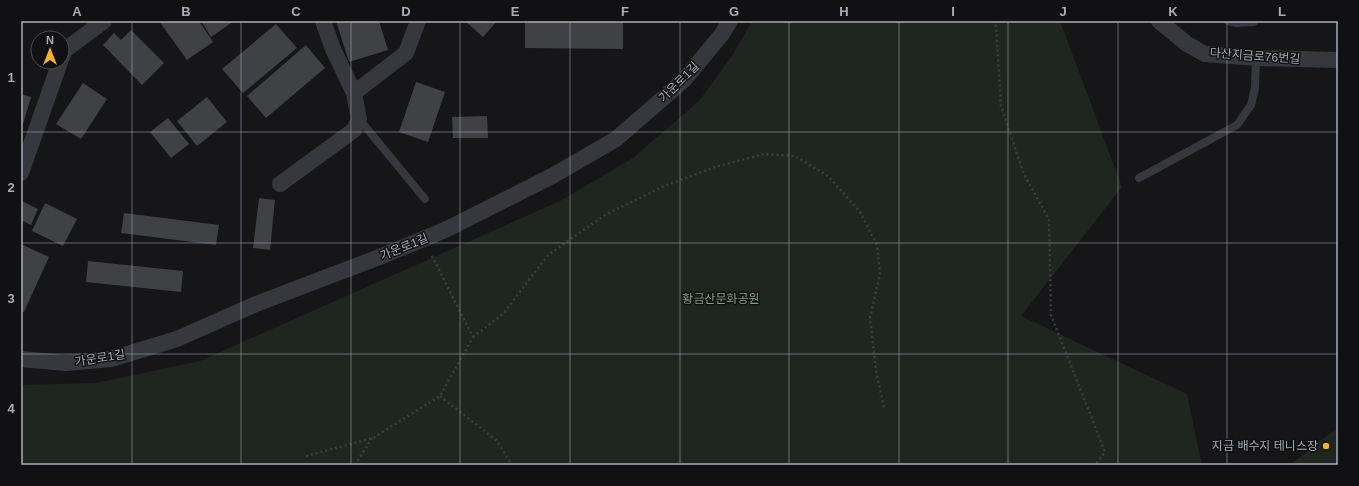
<svg xmlns="http://www.w3.org/2000/svg" width="1359" height="486" font-family="Helvetica,'Noto Sans KR',sans-serif">
<style>
.green{fill:#1e261f}
.building{fill:#404145}
.lines{fill:none;stroke-linecap:round;stroke-linejoin:round}
.path{stroke:#3d3f44;stroke-width:2.5;stroke-dasharray:2 3;stroke-linecap:butt}
.lane{stroke:#37383d;stroke-width:8}
.street{stroke:#37383d;stroke-width:16}
.grid{fill:none;stroke:#a8adb8;stroke-width:1;stroke-opacity:0.55}
.poi-dot{fill:#f2b134;stroke:#111113;stroke-width:1.5}
.labels{text-anchor:middle;stroke-width:3;stroke-linejoin:round;paint-order:stroke}
.street-label{font-size:12px;fill:#a8adb8;stroke:#111113}
.park-label{font-size:12px;fill:#7fa381;stroke:#111113}
.poi-label{font-size:12px;fill:#a8adb8;stroke:#111113;text-anchor:end}
.neatline{fill:none;stroke:#a8adb8;stroke-width:1.5}
.grid-label{font-size:13px;text-anchor:middle;font-weight:bold;fill:#a8adb8}
</style>
<rect width="100%" height="100%" fill="#161618"/>
<path class="green" d="M752,21H1060L1122,187L1021,316L1187,394L1202,465H21V385L96,383L200,361L560,201L633,158L699,101L732,56Z
M1338,427V465H1290Z"/>
<path class="building" d="M159,21H199L213,42L187,60Z
M201,21H234L211,37Z
M336,21H379L388,50L349,62Z
M465,21H497L483,37Z
M525,21H623V49L525,48Z
M276,24L297,48L243,93L222,69Z
M131,30L164,63L142,85L103,45L114,33L121,40Z
M306,45L325,68L266,118L247,96Z
M416,82L445,92L428,142L399,132Z
M83,83L107,99L81,139L56,124Z
M21,94L31,97L21,131Z
M207,97L227,122L197,146L177,121Z
M487,116L488,138H453L452,117Z
M168,118L189,144L171,158L150,132Z
M259,198L275,200L270,250L253,248Z
M22,201L38,209L31,225L21,220Z
M45,203L77,219L63,246L32,231Z
M124,213L219,225L216,245L121,233Z
M21,244L49,257L24,312L21,311Z
M88,261L183,271L181,292L86,282Z"/>
<g class="lines">
<path class="path" d="M992,21L996,26L1001,106L1023,172L1049,220L1051,315L1105,452L1095,465
M473,337L503,314L548,255L605,215L662,187L715,167L764,154L795,156L828,176L860,212L877,245L880,274L870,318L876,371L884,408
M440,396L496,440L512,465
M306,456L373,438L440,396L473,337L431,254
M355,465L372,438"/>
<path class="lane" d="M1228,21L1236,23L1254,22L1255,21
M359,119L425,199
M1139,178L1237,125L1251,105L1255,88L1256,58"/>
<path class="street" d="M1159,21L1187,44L1205,54L1256,58L1338,60
M62,57L65,50L104,21
M354,93L406,53L418,21
M21,173L60,62
M280,184L354,130L359,119L354,93L333,49L323,21
M21,359L66,363L111,359L177,339L256,304L382,256L445,230L554,175L616,139L684,80L722,34L730,21"/>
</g>
<path class="grid" d="M132,21V465M241,21V465M351,21V465M460,21V465M570,21V465M680,21V465M789,21V465M899,21V465M1008,21V465M1118,21V465M1227,21V465M21,132H1338M21,243H1338M21,354H1338"/>
<circle class="poi-dot" cx="1326" cy="446" r="4"/>
<g class="labels">
<g class="street-label">
<text transform="translate(1255 56) rotate(4)" y="4">다산지금로76번길</text>
<text transform="translate(679 82) rotate(-45)" y="4">가운로1길</text>
<text transform="translate(404 247) rotate(-22)" y="4">가운로1길</text>
<text transform="translate(100 358) rotate(-9)" y="4">가운로1길</text>
</g>
<g class="park-label">
<text x="721" y="303">황금산문화공원</text>
</g>
<g class="poi-label">
<text x="1318" y="450">지금 배수지 테니스장</text>
</g>
</g>
<rect width="1359" height="486" fill="none" stroke="#111113" stroke-width="44"/>
<g transform="translate(50 50)"><circle r="19" fill="#111113" stroke="#4d4f55"/>
<path d="M0-3L7 15L0 10L-7 15Z" fill="#f2b134"/>
<text y="-6" font-size="11" font-weight="bold" text-anchor="middle" fill="#a8adb8">N</text>
</g>
<rect x="22" y="22" width="1315" height="442" class="neatline"/>
<g class="grid-label">
<text x="77" y="16">A</text>
<text x="186" y="16">B</text>
<text x="296" y="16">C</text>
<text x="406" y="16">D</text>
<text x="515" y="16">E</text>
<text x="625" y="16">F</text>
<text x="734" y="16">G</text>
<text x="844" y="16">H</text>
<text x="953" y="16">I</text>
<text x="1063" y="16">J</text>
<text x="1173" y="16">K</text>
<text x="1282" y="16">L</text>
<text x="11" y="82">1</text>
<text x="11" y="192">2</text>
<text x="11" y="303">3</text>
<text x="11" y="413">4</text>
</g>
</svg>
